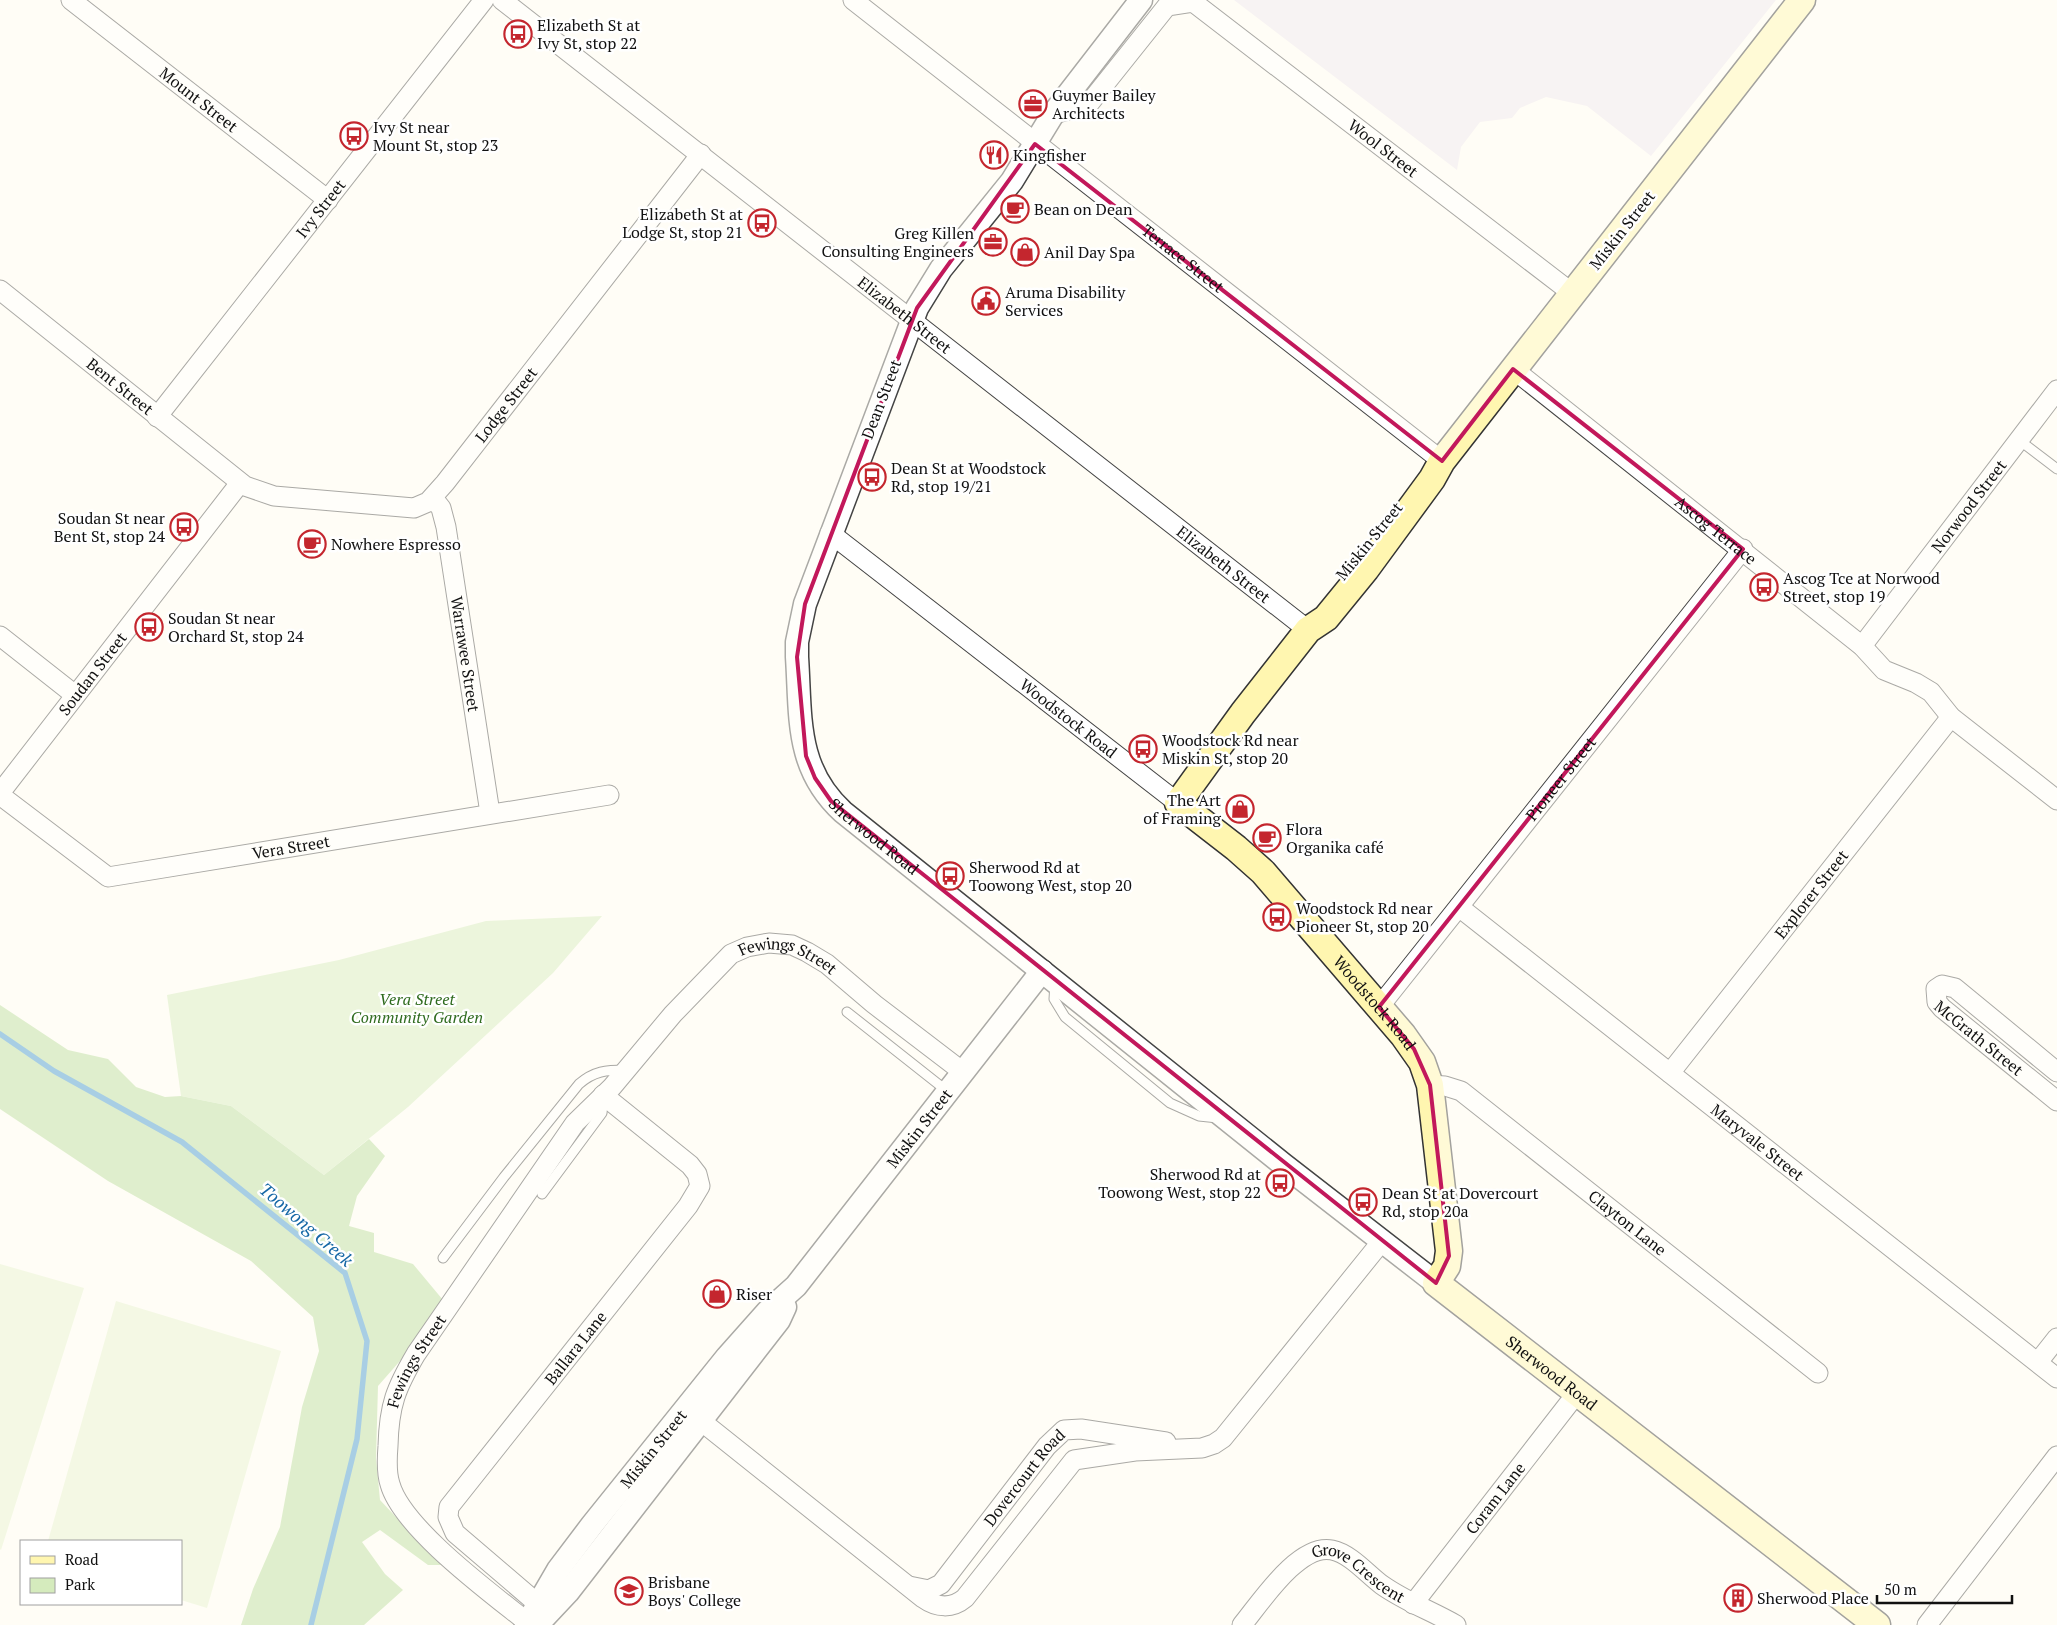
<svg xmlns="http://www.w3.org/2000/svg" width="2057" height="1625" font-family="'PT Serif',serif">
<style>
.industrial{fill:#eee6ef}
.green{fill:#d5ebbd}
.forest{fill:#b9dc9c}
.pitch{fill:#e6f2cf}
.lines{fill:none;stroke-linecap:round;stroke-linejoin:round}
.stream{stroke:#3f96cf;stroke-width:5.5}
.service-casing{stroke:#444;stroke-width:11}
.minor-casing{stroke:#444;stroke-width:21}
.tertiary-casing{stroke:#444;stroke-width:25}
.secondary-casing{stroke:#333;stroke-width:29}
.service{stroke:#fff;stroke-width:9}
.minor{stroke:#fff;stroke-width:19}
.tertiary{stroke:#fff;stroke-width:22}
.secondary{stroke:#fff6b0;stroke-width:26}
.marked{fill:none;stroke:#c2185b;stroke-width:4;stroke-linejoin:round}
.labels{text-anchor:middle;stroke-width:5;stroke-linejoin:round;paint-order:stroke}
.poi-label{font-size:16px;fill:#111;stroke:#fff;text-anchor:start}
.street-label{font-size:16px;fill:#111;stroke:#fff}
.park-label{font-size:16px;font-style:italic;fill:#2f6b1f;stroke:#fff}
.water-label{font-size:18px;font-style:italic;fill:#1768a6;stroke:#fff}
</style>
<rect width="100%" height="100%" fill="#fffdf5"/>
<path class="industrial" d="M1234,0H1776L1651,156L1587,106L1546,97L1520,108L1512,118L1480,122L1461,147L1457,170Z"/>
<path class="green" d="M602,916L553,973L408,1107L324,1175L231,1106L181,1096L167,995L339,960L486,921Z"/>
<path class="forest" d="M0,1005L68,1050L108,1059L136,1087L165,1097L181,1096L231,1106L324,1175L369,1139L385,1156L357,1196L349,1226L374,1233V1252L413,1264L443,1300L407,1353L378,1386L376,1458L380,1500L441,1565H428L380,1530L362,1542L385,1574L403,1590L364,1625H241L253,1589L280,1527L302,1407L319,1351L313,1317L251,1261L108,1181L0,1109Z"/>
<path class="pitch" d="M0,1264L84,1288L1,1550L0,1549Z
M116,1301L281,1351L207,1608L181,1600V1541H48Z"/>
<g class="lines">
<path class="stream" d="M0,1034L54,1071L182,1142L345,1273L367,1341L357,1439L311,1625"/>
<g class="service-casing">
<path id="service" d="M2019,440L2057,469
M1055,983L1054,999L1065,1017L1170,1103L1199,1116L1218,1118
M847,1012L947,1091
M542,1194L602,1113L604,1097
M443,1258L504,1177L579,1084C594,1071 606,1070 626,1070"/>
</g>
<g class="minor-casing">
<g id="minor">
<path id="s1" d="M71,0L328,200"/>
<path id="s2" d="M502,0L1308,630"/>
<path id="s3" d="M853,0L1442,461"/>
<path id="s4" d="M1053,114L1088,105L1167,6L1193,2L1572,293"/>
<path id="s5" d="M0,290L245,486L274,496L414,508L428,502L445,483L701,154"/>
<path id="s6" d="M1513,369L1862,646L1884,670L1916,683L1931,692L1951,717L2057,800"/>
<path id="s7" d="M157,417L484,0"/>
<path id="s8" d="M433,498L441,508L446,527L490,813"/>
<path id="s9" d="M830,533L1178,803"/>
<path d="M0,636L75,695"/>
<path id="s10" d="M1862,646L2057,390"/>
<path id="s11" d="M0,793L240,483"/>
<path id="s12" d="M0,795L108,877L609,795"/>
<path id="s13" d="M1459,907L2057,1378"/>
<path id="s14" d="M1379,1007L1743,549"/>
<path id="s15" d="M2057,1072L1955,988L1942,985L1936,989L1937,1002L1942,1008L2057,1101"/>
<path id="s16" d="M1670,1073L1951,717"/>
<path id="s17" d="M1430,1085L1445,1086L1461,1091L1818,1373"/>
<path d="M2038,1362L2057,1338"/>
<path d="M701,1421L923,1598C937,1608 952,1609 965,1598L1074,1460L1135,1451L1202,1448L1214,1444L1223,1438L1382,1241"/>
<path id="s18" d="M909,1586L929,1590L941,1584L1047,1446L1064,1430L1081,1429L1166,1442"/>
<path id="s19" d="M538,1604L455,1533L448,1517L449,1507L688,1206L700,1186L697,1174L690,1165L603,1095"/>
<path id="s20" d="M1413,1604L1577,1393"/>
<path id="s21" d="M527,1622C491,1593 402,1528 390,1484C386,1472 387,1458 388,1446C389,1405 396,1388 416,1354L575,1123L612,1087L673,1014L731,954L747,947L769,943L792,945L807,952L827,964L874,1004L963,1072"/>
<path id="s22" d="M1242,1625C1261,1602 1299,1543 1332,1550C1351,1554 1367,1574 1382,1585C1406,1602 1432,1611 1456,1625"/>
<path d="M1927,1625L2057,1456"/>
</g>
</g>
<g class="tertiary-casing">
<g id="tertiary">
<path id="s23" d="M1141,0L1053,114L1012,181L941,269L917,308L805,604L797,642V657C801,717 795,768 843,812L1284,1165L1436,1283"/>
<path id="s24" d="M526,1625L558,1570L592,1525L727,1357L767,1312L796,1286L1042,971"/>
<path d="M537,1625L568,1592L779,1320L785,1307"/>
</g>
</g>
<g class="secondary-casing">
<g id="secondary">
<path id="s25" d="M1802,0L1442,461L1432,479L1366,569L1326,618L1308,630L1243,713L1178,803L1236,848L1263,872L1403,1035L1422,1062L1430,1085L1449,1251L1447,1266L1436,1283L1877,1625"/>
</g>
</g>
<use href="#service" class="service"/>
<use href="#minor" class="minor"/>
<use href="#tertiary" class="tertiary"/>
<use href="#secondary" class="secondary"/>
</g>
<path d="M0 0H2057V1625H0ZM1035,144L1442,461L1513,369L1743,549L1379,1007L1414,1049L1430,1085L1449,1256L1436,1283L831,801L815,778L806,756L797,657L805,604L917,308Z" fill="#fffdf5" fill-opacity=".55" fill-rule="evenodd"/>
<path class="marked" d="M1035,144L1442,461L1513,369L1743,549L1379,1007L1414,1049L1430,1085L1449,1256L1436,1283L831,801L815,778L806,756L797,657L805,604L917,308Z"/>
<defs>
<g id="bus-ring" transform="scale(1.4375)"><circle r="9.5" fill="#fff" stroke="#c4262e" stroke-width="1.5"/><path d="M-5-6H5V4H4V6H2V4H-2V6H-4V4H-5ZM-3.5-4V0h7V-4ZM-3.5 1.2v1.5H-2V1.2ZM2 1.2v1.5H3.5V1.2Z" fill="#c4262e"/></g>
<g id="office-ring" transform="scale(1.4375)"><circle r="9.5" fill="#fff" stroke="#c4262e" stroke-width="1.5"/><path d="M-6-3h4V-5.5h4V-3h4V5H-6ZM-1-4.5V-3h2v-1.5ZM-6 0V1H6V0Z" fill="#c4262e"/></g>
<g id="restaurant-ring" transform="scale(1.4375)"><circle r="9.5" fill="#fff" stroke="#c4262e" stroke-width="1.5"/><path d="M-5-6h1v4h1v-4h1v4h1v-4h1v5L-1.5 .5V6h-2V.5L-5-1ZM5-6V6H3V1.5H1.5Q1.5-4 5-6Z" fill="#c4262e"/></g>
<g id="cafe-ring" transform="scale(1.4375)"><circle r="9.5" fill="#fff" stroke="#c4262e" stroke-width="1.5"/><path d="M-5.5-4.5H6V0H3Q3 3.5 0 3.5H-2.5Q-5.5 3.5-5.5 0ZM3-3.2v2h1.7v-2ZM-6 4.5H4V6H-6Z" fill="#c4262e"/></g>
<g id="shop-ring" transform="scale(1.4375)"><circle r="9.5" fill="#fff" stroke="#c4262e" stroke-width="1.5"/><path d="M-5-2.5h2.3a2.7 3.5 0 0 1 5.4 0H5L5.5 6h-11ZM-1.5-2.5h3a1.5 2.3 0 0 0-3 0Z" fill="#c4262e"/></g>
<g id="civic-ring" transform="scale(1.4375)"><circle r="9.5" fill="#fff" stroke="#c4262e" stroke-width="1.5"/><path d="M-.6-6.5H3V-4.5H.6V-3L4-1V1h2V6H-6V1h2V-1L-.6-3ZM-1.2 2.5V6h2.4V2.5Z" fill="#c4262e"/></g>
<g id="school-ring" transform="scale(1.4375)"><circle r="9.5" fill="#fff" stroke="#c4262e" stroke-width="1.5"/><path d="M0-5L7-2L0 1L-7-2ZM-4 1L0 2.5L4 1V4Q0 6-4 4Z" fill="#c4262e"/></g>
<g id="building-ring" transform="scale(1.4375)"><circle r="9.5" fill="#fff" stroke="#c4262e" stroke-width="1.5"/><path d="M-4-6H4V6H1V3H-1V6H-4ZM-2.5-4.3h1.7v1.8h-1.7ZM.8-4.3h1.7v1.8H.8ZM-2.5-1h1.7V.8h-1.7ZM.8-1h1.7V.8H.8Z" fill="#c4262e"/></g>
</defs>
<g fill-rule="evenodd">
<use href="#bus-ring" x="518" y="34"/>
<use href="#office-ring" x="1033" y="104"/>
<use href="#bus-ring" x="354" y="136"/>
<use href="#restaurant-ring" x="994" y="155"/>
<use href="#cafe-ring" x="1015" y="209"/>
<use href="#bus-ring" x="762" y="223"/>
<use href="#office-ring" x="993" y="242"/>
<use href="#shop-ring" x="1025" y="252"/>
<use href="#civic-ring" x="986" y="301"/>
<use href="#bus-ring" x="872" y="477"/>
<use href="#bus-ring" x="184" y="527"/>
<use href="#cafe-ring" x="312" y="544"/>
<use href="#bus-ring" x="1764" y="587"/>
<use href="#bus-ring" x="149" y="627"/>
<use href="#bus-ring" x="1143" y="749"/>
<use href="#shop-ring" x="1240" y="809"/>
<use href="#cafe-ring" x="1267" y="838"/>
<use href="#bus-ring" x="950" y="876"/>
<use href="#bus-ring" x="1277" y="917"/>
<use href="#bus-ring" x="1280" y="1183"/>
<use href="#bus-ring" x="1363" y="1202"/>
<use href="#shop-ring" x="717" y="1294"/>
<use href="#school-ring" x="629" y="1591"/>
<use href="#building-ring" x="1738" y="1598"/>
</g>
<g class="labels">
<g class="poi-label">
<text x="537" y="31">Elizabeth St at<tspan x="537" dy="18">Ivy St, stop 22</tspan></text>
<text x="1052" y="101">Guymer Bailey<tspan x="1052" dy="18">Architects</tspan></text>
<text x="373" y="133">Ivy St near<tspan x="373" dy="18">Mount St, stop 23</tspan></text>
<text x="1013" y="161">Kingfisher</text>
<text x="1034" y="215">Bean on Dean</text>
<text x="743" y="220" text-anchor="end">Elizabeth St at<tspan x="743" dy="18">Lodge St, stop 21</tspan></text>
<text x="974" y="239" text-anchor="end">Greg Killen<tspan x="974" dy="18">Consulting Engineers</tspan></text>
<text x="1044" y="258">Anil Day Spa</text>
<text x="1005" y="298">Aruma Disability<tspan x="1005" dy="18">Services</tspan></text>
<text x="891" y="474">Dean St at Woodstock<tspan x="891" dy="18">Rd, stop 19/21</tspan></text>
<text x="165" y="524" text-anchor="end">Soudan St near<tspan x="165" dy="18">Bent St, stop 24</tspan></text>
<text x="331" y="550">Nowhere Espresso</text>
<text x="1783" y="584">Ascog Tce at Norwood<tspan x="1783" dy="18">Street, stop 19</tspan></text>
<text x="168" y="624">Soudan St near<tspan x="168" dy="18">Orchard St, stop 24</tspan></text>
<text x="1162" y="746">Woodstock Rd near<tspan x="1162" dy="18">Miskin St, stop 20</tspan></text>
<text x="1221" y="806" text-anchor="end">The Art<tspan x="1221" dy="18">of Framing</tspan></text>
<text x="1286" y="835">Flora<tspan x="1286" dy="18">Organika café</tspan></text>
<text x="969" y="873">Sherwood Rd at<tspan x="969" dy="18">Toowong West, stop 20</tspan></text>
<text x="1296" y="914">Woodstock Rd near<tspan x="1296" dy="18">Pioneer St, stop 20</tspan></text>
<text x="1261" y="1180" text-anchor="end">Sherwood Rd at<tspan x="1261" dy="18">Toowong West, stop 22</tspan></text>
<text x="1382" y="1199">Dean St at Dovercourt<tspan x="1382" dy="18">Rd, stop 20a</tspan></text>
<text x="736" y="1300">Riser</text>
<text x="648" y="1588">Brisbane<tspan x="648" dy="18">Boys' College</tspan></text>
<text x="1757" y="1604">Sherwood Place</text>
</g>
<g class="street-label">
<text dy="6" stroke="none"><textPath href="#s1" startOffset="162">Mount Street</textPath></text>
<text dy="6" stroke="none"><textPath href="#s4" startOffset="429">Wool Street</textPath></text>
<text dy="6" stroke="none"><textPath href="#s7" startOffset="265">Ivy Street</textPath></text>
<text transform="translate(1622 230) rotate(-52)" y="6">Miskin Street</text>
<text dy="6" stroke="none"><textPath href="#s3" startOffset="419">Terrace Street</textPath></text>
<text dy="6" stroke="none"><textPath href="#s2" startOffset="511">Elizabeth Street</textPath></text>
<text dy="6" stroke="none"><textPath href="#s5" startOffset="154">Bent Street</textPath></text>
<text transform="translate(881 399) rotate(-69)" y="6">Dean Street</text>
<text dy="6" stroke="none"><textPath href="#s5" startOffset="625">Lodge Street</textPath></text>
<text dy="6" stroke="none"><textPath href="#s10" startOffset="176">Norwood Street</textPath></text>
<text dy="6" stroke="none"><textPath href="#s6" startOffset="259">Ascog Terrace</textPath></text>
<text transform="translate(1369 541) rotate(-51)" y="6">Miskin Street</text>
<text dy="6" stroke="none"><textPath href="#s2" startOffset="916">Elizabeth Street</textPath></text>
<text dy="6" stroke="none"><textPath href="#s8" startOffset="161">Warrawee Street</textPath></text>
<text dy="6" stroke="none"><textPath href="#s11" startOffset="151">Soudan Street</textPath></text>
<text dy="6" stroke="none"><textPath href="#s9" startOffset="302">Woodstock Road</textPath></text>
<text dy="6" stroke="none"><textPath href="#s14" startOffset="292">Pioneer Street</textPath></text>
<text dy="6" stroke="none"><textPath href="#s23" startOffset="958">Sherwood Road</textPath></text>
<text dy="6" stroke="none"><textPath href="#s12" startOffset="321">Vera Street</textPath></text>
<text dy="6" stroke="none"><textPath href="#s16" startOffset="228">Explorer Street</textPath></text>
<text dy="6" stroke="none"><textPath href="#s21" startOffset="904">Fewings Street</textPath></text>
<text dy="6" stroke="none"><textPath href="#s25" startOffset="1300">Woodstock Road</textPath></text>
<text dy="6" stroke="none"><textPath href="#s15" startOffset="221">McGrath Street</textPath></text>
<text dy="6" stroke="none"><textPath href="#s24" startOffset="635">Miskin Street</textPath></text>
<text dy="6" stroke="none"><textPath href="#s13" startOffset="380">Maryvale Street</textPath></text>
<text dy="6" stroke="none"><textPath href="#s17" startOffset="244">Clayton Lane</textPath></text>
<text dy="6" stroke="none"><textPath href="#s19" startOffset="340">Ballara Lane</textPath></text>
<text dy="6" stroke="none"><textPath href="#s21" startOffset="326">Fewings Street</textPath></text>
<text dy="6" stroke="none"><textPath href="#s25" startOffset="1749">Sherwood Road</textPath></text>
<text dy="6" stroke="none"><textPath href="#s24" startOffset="218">Miskin Street</textPath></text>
<text dy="6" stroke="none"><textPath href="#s18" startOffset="169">Dovercourt Road</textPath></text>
<text dy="6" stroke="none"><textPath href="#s20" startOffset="134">Coram Lane</textPath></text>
<text dy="6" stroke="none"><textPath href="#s22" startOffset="155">Grove Crescent</textPath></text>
</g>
<g class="park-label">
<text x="417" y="1005">Vera Street<tspan x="417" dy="18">Community Garden</tspan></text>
</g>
<g class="water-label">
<text transform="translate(306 1225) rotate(41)" y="6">Toowong Creek</text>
</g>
</g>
<rect x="20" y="1540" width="162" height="65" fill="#ffffff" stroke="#a0a0a0"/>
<rect x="30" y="1556" width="25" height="8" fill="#fff6b0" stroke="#a0a0a0"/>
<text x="65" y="1565" font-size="15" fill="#111111">Road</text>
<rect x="30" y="1578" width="25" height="15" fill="#d5ebbd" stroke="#a0a0a0"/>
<text x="65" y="1590" font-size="15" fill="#111111">Park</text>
<path d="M1877 1595v8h135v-8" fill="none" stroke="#111111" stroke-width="2.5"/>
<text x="1884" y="1595" font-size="15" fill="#111111" stroke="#ffffff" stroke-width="4" paint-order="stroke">50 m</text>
</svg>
